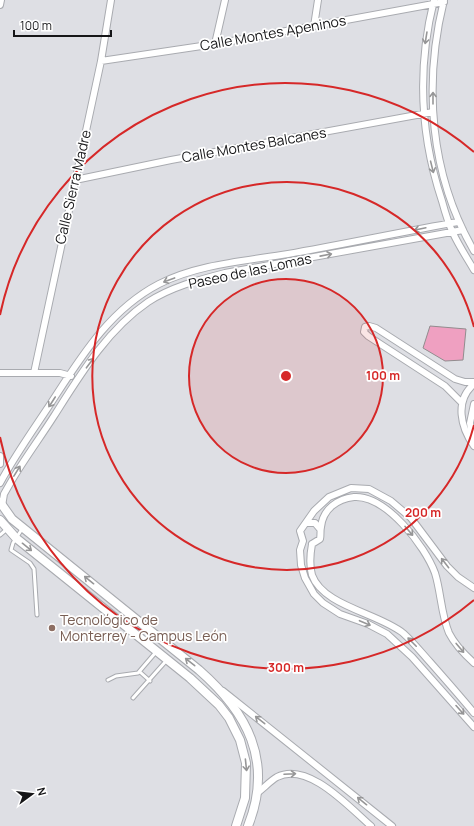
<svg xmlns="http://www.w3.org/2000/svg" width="474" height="826" font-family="Manrope,sans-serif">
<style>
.building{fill:#efa0c1;stroke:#928c8e}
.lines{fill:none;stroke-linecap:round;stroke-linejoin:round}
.lane-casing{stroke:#a9abb0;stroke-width:5}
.street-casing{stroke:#a9abb0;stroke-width:8}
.secondary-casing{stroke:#a9abb0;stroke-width:10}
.lane{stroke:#fff;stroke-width:3}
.street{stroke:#fff;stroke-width:6}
.secondary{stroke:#fff;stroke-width:8}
.oneway{stroke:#969697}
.ring{fill:none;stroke:#d62828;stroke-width:2}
.education-dot{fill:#8d6e63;stroke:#fff;stroke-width:1.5}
.labels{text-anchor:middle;stroke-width:3.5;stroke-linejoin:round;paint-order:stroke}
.street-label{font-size:14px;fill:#161618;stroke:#fff}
.education-label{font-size:14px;fill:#785e54;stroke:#fff;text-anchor:start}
.centre{fill:#d62828;stroke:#fff;stroke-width:2}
.ring-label{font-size:12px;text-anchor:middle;font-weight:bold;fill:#d62828;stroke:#fff;stroke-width:3.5;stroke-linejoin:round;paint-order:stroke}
</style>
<rect width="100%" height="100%" fill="#dedfe4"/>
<path class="building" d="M430,326L466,329L463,360L445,361L423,348Z"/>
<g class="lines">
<g class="lane-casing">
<path id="lane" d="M22,529L13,543L11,550L30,563L34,569L37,615
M0,535L7,529
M140,672L150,681
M108,680L116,676L138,673L156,652
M133,698L166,661"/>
</g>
<g class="street-casing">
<path id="street" d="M434,0C417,68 420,135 442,201C445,212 448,223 453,233C459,246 467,258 474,270
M444,0C423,85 430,175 474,251
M0,5L1,0
M314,26L318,0
M215,44L225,0
M101,61L215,44L444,2
M75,180L171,160L433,112
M0,373H60L71,376
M34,373L101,61L111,0
M474,384C454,401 461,428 474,446
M462,403L445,386L368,336L364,332L365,327L369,326L376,328L455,379L465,382H474
M473,442L470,423L474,404
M0,456V464
M0,483C14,457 31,433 47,409C78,362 107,311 159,284C198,264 246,261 288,254C345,244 401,232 458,222
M2,506L4,494L12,480C25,458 40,438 54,416C80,375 107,330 148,302C171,287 198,280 225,273L463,230
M307,523H315L320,529
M312,544L320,539C321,534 320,531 321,527C323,509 337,499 354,497C386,495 425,546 435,573C441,592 441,614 449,633C455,645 464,654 474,663
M312,544C310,555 309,564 312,575C323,606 378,613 403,633C413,642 421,652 430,662C445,679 460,696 474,713
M474,588L458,577L447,566L411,518L391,501L369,489L351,488L329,497L314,511L300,531L303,541L300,550L301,565L305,578L314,594L323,603L340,614L368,624L387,634L412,657L474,727
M223,691L392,826
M257,793C264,788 270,781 277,777C308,761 349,807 371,826"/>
</g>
<g class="secondary-casing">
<path id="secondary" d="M0,502L12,519L199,670C247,712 274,761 248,826
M0,520L16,538L190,678L219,705L229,718L240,740L246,763L245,798L236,826"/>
</g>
<use href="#lane" class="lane"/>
<use href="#street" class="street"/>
<use href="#secondary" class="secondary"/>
</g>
<defs><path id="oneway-shaft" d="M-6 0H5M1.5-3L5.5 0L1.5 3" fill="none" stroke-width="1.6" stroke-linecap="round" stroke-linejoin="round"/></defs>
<g class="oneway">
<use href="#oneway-shaft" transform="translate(426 38) rotate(99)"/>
<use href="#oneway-shaft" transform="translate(433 98) rotate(-90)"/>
<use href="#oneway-shaft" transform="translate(432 167) rotate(76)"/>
<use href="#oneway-shaft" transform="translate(420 229) rotate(168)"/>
<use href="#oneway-shaft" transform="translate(326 255) rotate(-11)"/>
<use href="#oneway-shaft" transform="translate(169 280) rotate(160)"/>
<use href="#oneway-shaft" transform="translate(90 363) rotate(-53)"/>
<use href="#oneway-shaft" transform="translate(52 402) rotate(123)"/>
<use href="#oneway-shaft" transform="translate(17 471) rotate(-58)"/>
<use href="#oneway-shaft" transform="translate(409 531) rotate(49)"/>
<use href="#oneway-shaft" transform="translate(27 547) rotate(39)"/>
<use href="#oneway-shaft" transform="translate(445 563) rotate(-128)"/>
<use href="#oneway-shaft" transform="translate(89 580) rotate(-141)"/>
<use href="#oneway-shaft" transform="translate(365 623) rotate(23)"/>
<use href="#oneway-shaft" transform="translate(412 642) rotate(-135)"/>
<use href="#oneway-shaft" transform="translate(460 648) rotate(50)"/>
<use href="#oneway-shaft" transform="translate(190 662) rotate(-142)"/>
<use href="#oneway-shaft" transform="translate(460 710) rotate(48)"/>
<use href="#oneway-shaft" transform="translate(260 720) rotate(-142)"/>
<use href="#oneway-shaft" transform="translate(246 765) rotate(84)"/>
<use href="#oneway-shaft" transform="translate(290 774) rotate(-3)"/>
<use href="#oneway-shaft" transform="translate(362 801) rotate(-141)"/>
</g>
<circle cx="286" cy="376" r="97" fill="#d62828" fill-opacity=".12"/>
<g class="ring">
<circle cx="286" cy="376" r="97"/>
<path d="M474 425A194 194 0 1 1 474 327"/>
<path d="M474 600A292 292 0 0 1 0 437M0 315A292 292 0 0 1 474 152"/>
</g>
<circle class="education-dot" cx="52" cy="628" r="4"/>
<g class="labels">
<g class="street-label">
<text transform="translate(273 33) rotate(-10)" y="5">Calle Montes Apeninos</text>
<text transform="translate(254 145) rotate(-10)" y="5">Calle Montes Balcanes</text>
<text transform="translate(73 187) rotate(-77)" y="5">Calle Sierra Madre</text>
<text transform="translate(250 271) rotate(-12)" y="5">Paseo de las Lomas</text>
</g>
<g class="education-label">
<text x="60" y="625">Tecnológico de<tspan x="60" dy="16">Monterrey - Campus León</tspan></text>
</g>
</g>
<circle cx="286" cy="376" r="6" class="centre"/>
<g class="ring-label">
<text x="383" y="380">100 m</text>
<text x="423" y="517">200 m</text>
<text x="286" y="672">300 m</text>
</g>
<g transform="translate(32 794) rotate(75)" stroke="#ffffff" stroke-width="3" paint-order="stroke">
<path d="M0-3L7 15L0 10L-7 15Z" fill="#161618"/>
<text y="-6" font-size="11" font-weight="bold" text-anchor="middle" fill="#161618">N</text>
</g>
<path d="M14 30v6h97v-6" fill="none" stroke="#161618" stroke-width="2"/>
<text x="20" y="30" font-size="12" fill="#161618" stroke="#ffffff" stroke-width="3" paint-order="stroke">100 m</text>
</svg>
